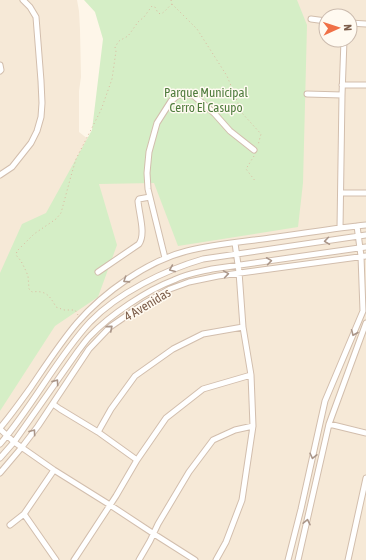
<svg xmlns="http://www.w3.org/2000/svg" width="366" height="560" font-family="'Asap Condensed',sans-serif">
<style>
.residential{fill:#f6e9d7;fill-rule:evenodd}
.park{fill:#d5eec6}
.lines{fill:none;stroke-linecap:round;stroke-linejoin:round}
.minor-casing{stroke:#d2bead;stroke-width:7}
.path{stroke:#dcb9a1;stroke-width:1;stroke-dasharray:1 3;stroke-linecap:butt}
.minor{stroke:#fff;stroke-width:5}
.oneway{stroke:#aa9689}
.labels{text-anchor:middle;stroke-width:3;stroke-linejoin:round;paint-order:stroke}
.park-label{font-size:13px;fill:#4f7c3d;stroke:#fffaf1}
.street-label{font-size:13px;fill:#7c5d4a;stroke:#fffaf1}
</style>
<rect width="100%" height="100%" fill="#fef6e9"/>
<path class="residential" d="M0,0H77L79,11L80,30L81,77L79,91V132L132,173L265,0H366V560H0ZM326,16H350V40H326Z"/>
<path class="park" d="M84,0H297L307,25L303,183L298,227L178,246L154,183L99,184L117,245L98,297L55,326L0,411V273L22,224L46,213L92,130L103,39L95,12Z"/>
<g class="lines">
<g class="minor-casing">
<path id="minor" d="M311,19L326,21
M350,23L366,24
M0,65L1,70L0,71
M342,85H366
M307,94L342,95
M0,175L12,167L31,143L37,131L41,117L42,103L41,81L36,17L30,7L23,0
M341,193H366
M340,228L342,95L344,40
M165,258L148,189L147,173L149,152L157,123L171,101L177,96L184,94L194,96L214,113L230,131L254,150
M98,272L139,244C146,234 139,214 138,201L139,199L150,197
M53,404L60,409L98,432L137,460
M329,424L366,433
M0,428C11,415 21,401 31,387C46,365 60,343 77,323C103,293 147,261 187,251C214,244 242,242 270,238C302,234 334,228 366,225
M0,429L14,442L54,470L110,505L154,534L195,560
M98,432L111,409L135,376L173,349L203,334L243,327
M0,444C33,406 56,359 90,322C118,293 165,270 203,259L366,235
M0,458L14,442L78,351C82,346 86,340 90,336C110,315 147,290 174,280C186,274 199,272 212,269L366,247
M0,473L22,447L38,426L89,349L110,327L145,303L170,289L189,282L218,276L366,256
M24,514L56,560
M10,525L24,514L54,470
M74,560L116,496L137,460L166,418L203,389L251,375
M139,560L150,541L158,524L189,472L213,440L235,430L253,426
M216,560L226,542L242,500L253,426L251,375L243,327L239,272L235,243
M288,560L301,509L325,401L363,311L361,256L357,226
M298,560L329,424L366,323
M348,560L366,478"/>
</g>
<path class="path" d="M171,0L172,4L197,29L227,76L242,113L261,134L258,145
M254,156L246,169L256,182
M78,315L75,310H64L56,307C50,296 46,290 32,292L29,289L28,276L26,271L21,261L16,255L17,251L34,234L56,219L61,213L71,176L76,159L101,110L112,79L116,51L115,47L119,41L128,36L131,32L138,22L144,17L152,6L155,7L158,13L161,14C166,11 168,7 172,4"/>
<use href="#minor" class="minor"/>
</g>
<defs><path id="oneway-chevron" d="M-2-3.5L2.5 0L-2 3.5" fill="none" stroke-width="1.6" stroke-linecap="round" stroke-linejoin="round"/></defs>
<g class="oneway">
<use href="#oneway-chevron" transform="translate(327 241) rotate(172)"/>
<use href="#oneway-chevron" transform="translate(269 261) rotate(-8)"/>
<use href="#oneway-chevron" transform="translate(172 269) rotate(157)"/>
<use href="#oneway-chevron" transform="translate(226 274) rotate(-9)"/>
<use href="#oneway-chevron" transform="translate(126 280) rotate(147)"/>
<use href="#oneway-chevron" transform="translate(110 328) rotate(-40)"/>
<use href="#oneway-chevron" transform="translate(354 333) rotate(113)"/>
<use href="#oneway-chevron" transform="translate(56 382) rotate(-55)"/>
<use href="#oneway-chevron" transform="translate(33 432) rotate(-54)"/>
<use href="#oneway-chevron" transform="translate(313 456) rotate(103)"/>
<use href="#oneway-chevron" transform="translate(307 522) rotate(-78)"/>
</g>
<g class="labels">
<g class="park-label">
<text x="206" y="97">Parque Municipal<tspan x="206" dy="15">Cerro El Casupo</tspan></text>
</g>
<g class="street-label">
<text transform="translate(147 304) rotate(-31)" y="5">4 Avenidas</text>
</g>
</g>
<g transform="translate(338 28) rotate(87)"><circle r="19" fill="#fffaf1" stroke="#cbbbae"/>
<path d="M0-3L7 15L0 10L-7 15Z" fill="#f07046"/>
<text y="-6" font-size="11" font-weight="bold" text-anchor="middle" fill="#7c5d4a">N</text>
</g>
</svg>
